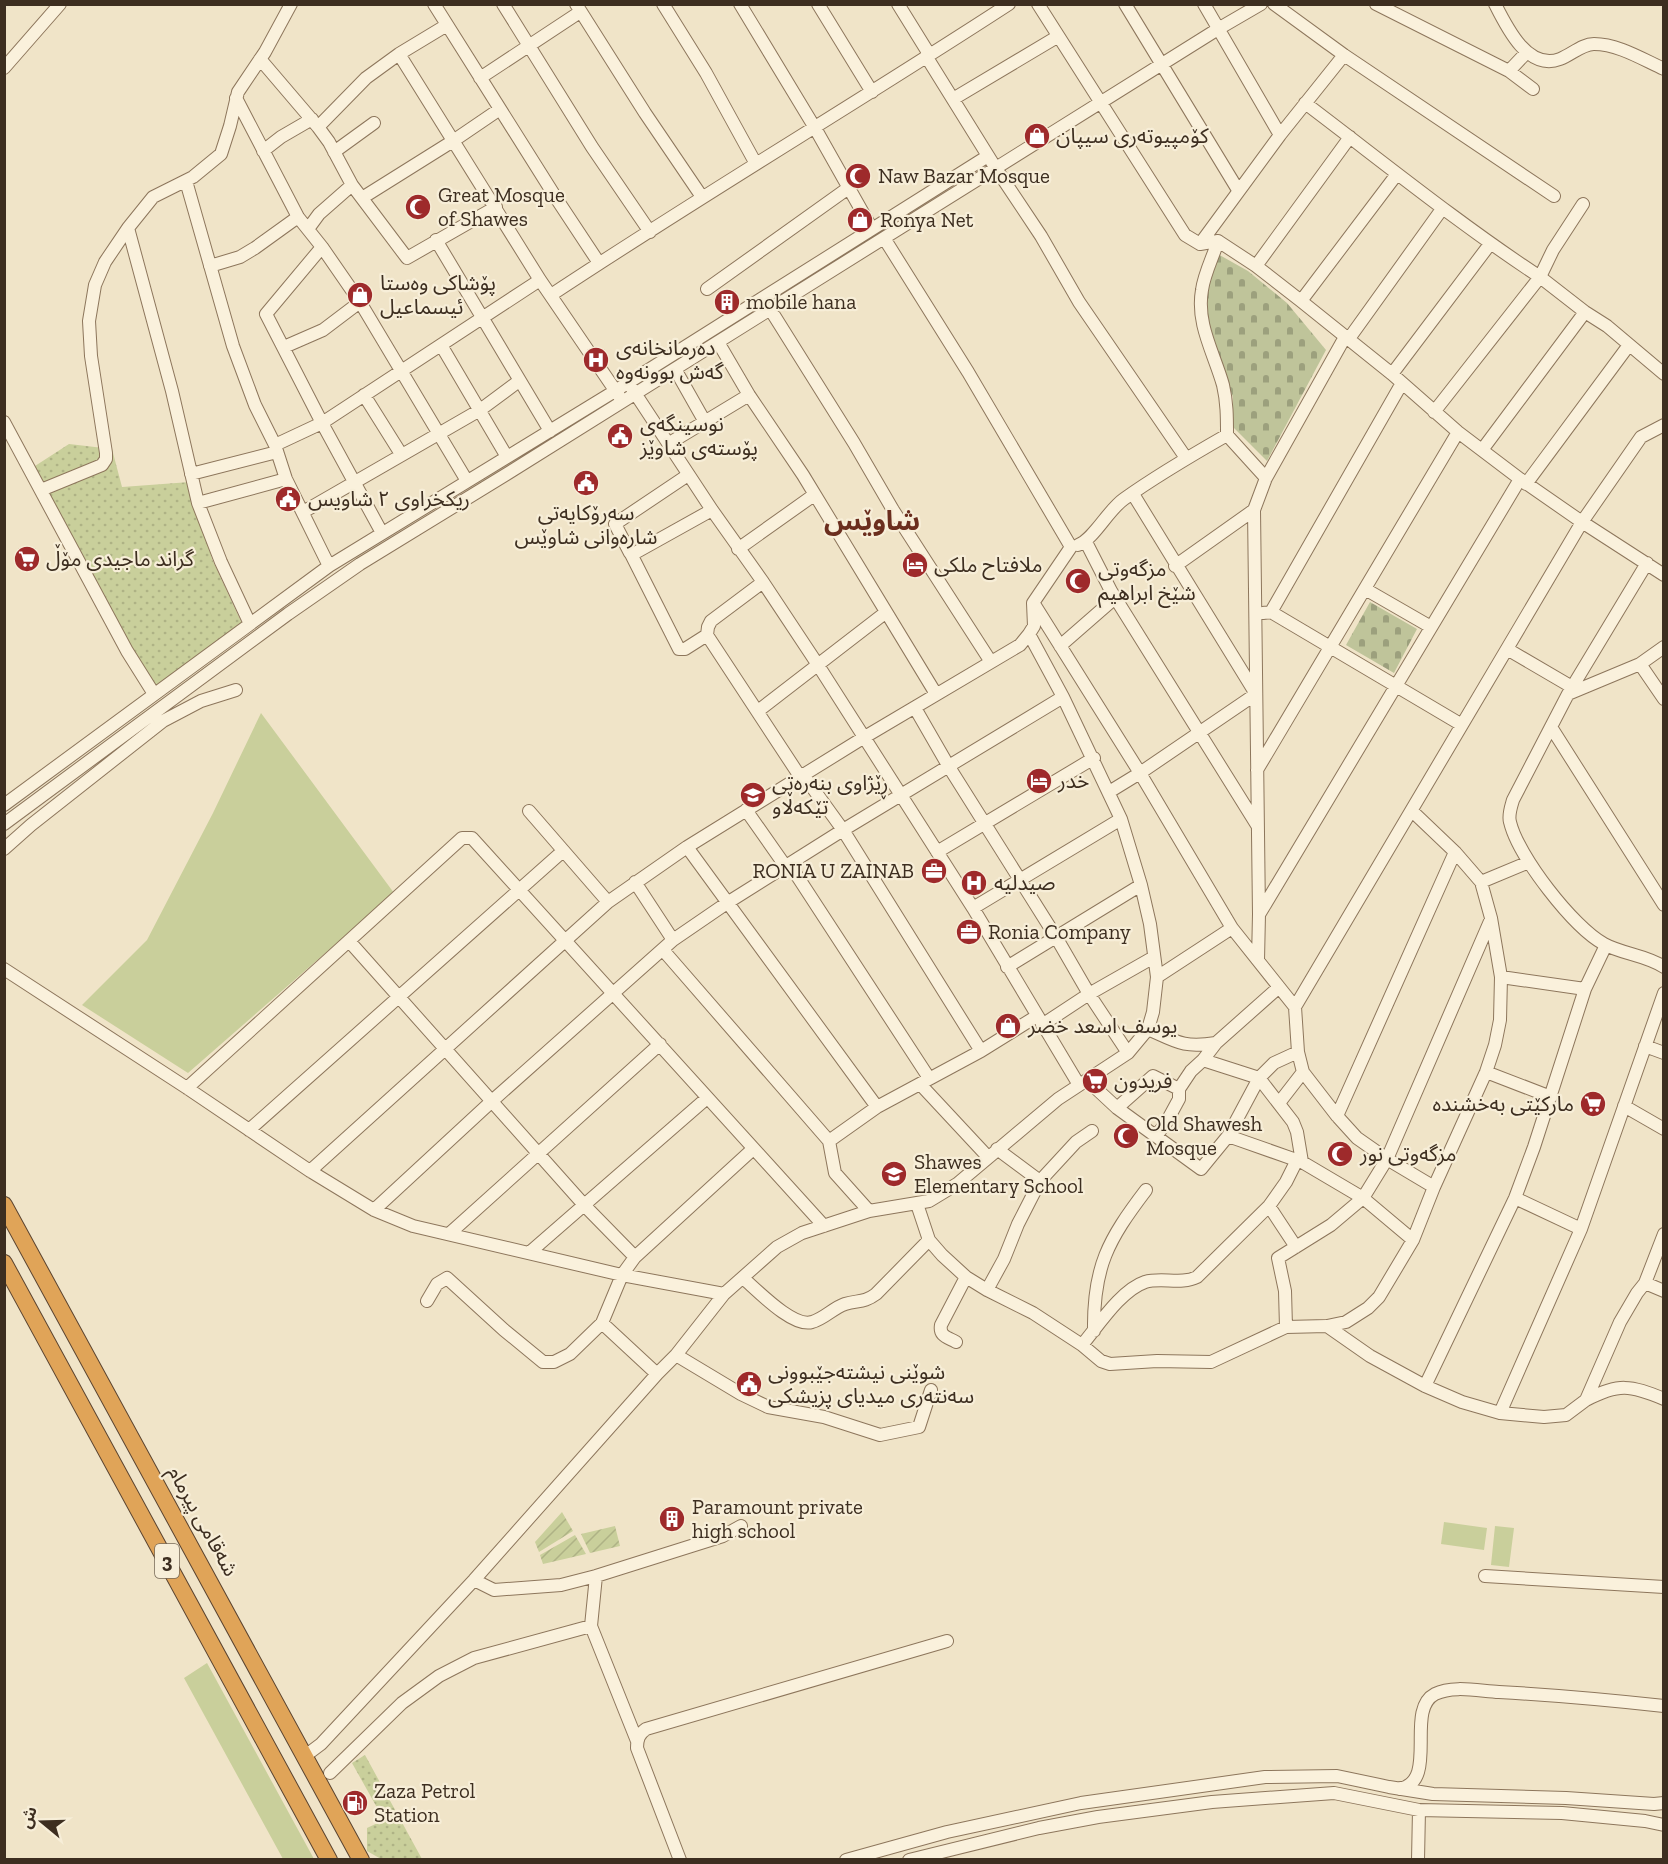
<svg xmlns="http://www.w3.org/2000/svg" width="1668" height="1864" font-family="'Zilla Slab','Noto Sans Arabic',serif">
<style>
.grass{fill:url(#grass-dots)}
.cemetery{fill:url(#cemetery-stones)}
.park{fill:#c9cf9b}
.garden{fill:url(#garden-furrows)}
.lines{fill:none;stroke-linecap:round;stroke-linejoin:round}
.minor-casing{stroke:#8d765c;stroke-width:14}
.highway-casing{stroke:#5b4430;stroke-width:18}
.minor{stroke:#faf1dc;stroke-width:12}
.highway{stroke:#e0a458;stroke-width:16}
.labels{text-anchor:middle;stroke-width:4.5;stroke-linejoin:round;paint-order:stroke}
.shield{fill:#f7eed8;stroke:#756857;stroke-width:1.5}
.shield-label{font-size:20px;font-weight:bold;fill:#3d2e20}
.poi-label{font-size:21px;fill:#3d2e20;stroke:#f7eed8;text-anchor:start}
.street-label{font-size:21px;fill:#3d2e20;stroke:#f7eed8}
.district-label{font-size:27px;font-weight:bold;fill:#6b2e1e;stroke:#f7eed8}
</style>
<defs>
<pattern id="grass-dots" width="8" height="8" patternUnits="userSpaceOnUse" patternTransform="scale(1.5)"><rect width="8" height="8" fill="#c9cf9b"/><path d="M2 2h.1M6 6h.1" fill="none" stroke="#aeb285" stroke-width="1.8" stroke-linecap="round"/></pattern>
<pattern id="cemetery-stones" width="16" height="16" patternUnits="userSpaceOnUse" patternTransform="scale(1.5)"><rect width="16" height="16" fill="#bfc49a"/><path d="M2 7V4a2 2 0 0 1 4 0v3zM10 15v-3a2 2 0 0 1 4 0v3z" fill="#9ca07d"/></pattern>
<pattern id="garden-furrows" width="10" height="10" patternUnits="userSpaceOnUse" patternTransform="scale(1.5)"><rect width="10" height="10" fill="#c9cf9b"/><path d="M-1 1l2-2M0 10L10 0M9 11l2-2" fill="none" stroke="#aeb285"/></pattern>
</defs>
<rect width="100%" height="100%" fill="#f0e4c8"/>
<path class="grass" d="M69,444L112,449L122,487L190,482L212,559L244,628L154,694L35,466Z
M365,1755L422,1859H381L367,1851V1828L384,1820L352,1763Z"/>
<path class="cemetery" d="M1216,253L1248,271L1287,303L1326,350L1267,461L1232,426L1233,397L1208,334L1207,281Z
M1370,602L1417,629L1394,673L1346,645Z"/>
<path class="park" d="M261,713L394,893L188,1073L82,1005L147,940L213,813Z
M1444,1522L1487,1528L1484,1550L1441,1544Z
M1495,1526L1514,1528L1509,1567L1491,1565Z
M207,1663L314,1859H283L184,1678Z"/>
<path class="garden" d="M562,1512L573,1531L539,1552L535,1542Z
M615,1526L620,1546L590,1553L581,1534Z
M575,1535L586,1554L543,1564L540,1555Z"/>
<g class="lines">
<g class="minor-casing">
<path id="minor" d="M434,4L558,201L599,263
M503,4L592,147L650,232
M576,4L645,113L702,197
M663,4L706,73L756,164
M740,4L815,128L872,229
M818,4L872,92
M898,4L929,54
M1038,4L1185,235L1200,244L1218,241L1256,266L1301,301L1392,374L1458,432L1520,479L1582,522L1664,575
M1125,4L1238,190
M1204,4L1280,135
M1274,4L1344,55L1554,196
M1376,4L1509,71L1533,89
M1495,4C1507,28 1528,71 1560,59C1571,55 1582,44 1594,44C1618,44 1642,59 1664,69
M399,54L540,280L619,396
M926,56L995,167L1041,236L1079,302L1186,458
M260,59L318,127L329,142L352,185L407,258L496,207
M4,68L60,4
M1509,71L1527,52
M480,78L580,12
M236,98L298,217L322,247L360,302L467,481
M953,99L1057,37
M1305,103C1383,162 1458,223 1540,277L1434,412
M318,127L366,78L399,54L447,25
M263,151L281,137L312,119
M334,152L374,123
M186,181L233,346L255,405L275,445L286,479L329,566
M362,198L453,141L500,109
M1583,204L1553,250L1540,277L1585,312L1607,326L1664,374
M128,228L172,391L198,503L221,562L250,624
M308,229L319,214L352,185
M436,240L550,431
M1218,241C1213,257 1204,274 1202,290C1196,324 1214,353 1223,385C1227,402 1227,417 1227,435
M1200,244L1280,135L1344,55
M322,247L266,314L322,423L382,533
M210,266L240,257L255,248L298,217
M1256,266L1350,137
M707,289L847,189
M551,295C702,195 857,103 1009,4
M1301,301L1397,174
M770,309L854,443L893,510L991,662
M1348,340L1442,209
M718,342L749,395L803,475L936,694
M441,345L507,457
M284,347L323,330L360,302
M675,369L705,422
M1392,374L1490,244
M631,387L712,510L763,582L818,665L973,908L1079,1085
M364,395L401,454
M4,422L127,651L154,694
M668,444L749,395
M275,445L322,423L540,280
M1482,450L1585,312
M191,474L277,452
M688,475L615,524L630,553L633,554L712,510
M1526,484L1629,345
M41,490L102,465L106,459V453L91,356L89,321L95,285L105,262L128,228L153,197L193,177L221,154L230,126L238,92L265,52L291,4
M198,503L286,479
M303,512L480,410L519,381
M1086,542L1111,591L1257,825
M1078,545C1094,539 1108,510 1124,499C1156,476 1192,455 1227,435L1266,478
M738,549L814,495
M631,554L679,649H685L707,635
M1647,563L1568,694L1513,800C1511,807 1508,815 1510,822C1518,856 1573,927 1604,944C1622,954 1646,955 1664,967
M1175,566L1254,510
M763,582L711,621L708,627L707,635L797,772L804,776L843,830L981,1051
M1365,589L1431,627
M1034,604L1140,773L1232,928L1295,1007
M1271,612L1402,383
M1263,613L1271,612L1462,725
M1060,646L1115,598
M1507,649L1572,687
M1640,664L1664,699
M1568,694L1640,664L1664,647
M915,708L949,767L1056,937L1089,994L1128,1053
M758,711L885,613
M1551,727L1664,905
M1257,770L1458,432
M1109,792L1140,773L1256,694L1133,494
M4,805L329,566L615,391L988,156
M746,810L786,867
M529,811L608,902
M4,824L288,614L360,564L510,472L1218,29L1261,4
M687,847L877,1107
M4,849L31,825L163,721L201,701L236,690
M937,852L1094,758
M790,865L929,1078
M635,882L673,940
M1481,882L1529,862
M973,908L1121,819
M1260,913L1520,479
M349,941L585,1206L635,1257
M663,950L829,1141L835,1173L869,1211
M1258,960L1259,914L1254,510L1266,478L1345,337
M1007,967L1141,885
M4,969L187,1088L310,1171L374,1210L413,1226L622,1275L724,1294
M1157,977L1232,928
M1501,977L1585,989
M1042,1025L1089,994L1154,957
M1148,1029C1177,1042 1183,1048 1216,1043
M1645,1046L1664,1053
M1203,1060L1259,1078L1293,1122L1297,1132L1302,1162
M1486,1072L1551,1097
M1088,1081L1117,1108L1201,1169L1228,1136L1259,1078L1274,1063L1298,1052
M920,1084L988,1157
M187,1088L462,838H472L824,1226
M1279,1103L1303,1072
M1624,1106L1664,1129
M1117,1108L1153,1076L1179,1089
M1337,1116L1455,852
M249,1130L563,851
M1156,1136L1166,1123L1179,1099V1089L1191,1071L1203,1060L1216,1043L1278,988
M1228,1136L1302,1162L1363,1198L1413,1240
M829,1141L877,1107L981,1051L1037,1016
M997,1149L1040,1181
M310,1171L608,902L687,847L863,738L1020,645L1029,634
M1434,1187L1387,1159L1357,1138L1337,1116L1303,1072L1298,1052L1295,1007L1582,522L1641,437L1664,425
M1515,1198L1581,1229
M917,1204L929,1240L942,1255L966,1277L987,1290L1033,1313L1082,1345L1101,1361L1110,1364L1157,1361L1211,1362L1286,1327L1327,1326L1370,1356L1425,1386L1462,1402L1500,1413L1544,1417L1566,1415L1586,1400L1620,1322L1637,1293L1645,1283L1664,1291
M1269,1206L1296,1247
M374,1210L492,1101L673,940L727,903L843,830L1063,697
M449,1234L660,1044
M529,1253L707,1098
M743,1278C757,1290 793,1328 812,1322C824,1319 833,1308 845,1304C858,1300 864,1303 876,1294L929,1240
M1645,1283L1664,1234
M987,1290L1004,1259L1018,1224L1040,1181L1076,1142L1092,1131
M427,1301L437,1284L447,1278L504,1330L543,1362H554L570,1354L602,1323L622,1275L635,1257L753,1149
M602,1323L657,1374
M1327,1326L1346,1322L1368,1308L1379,1297L1413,1240L1434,1187L1486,1072L1495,1045L1500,1020L1501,977L1491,918L1481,882L1455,852L1412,811
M1286,1327L1285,1291L1278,1258L1331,1225L1363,1198L1387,1159L1491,919
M1094,1331C1093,1267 1108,1240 1146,1190
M956,1342C947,1337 939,1336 941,1325L966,1277
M1082,1345C1098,1326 1121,1290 1145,1282C1162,1277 1181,1285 1197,1277L1269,1206L1286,1182L1297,1160
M676,1355L741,1394L768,1407L824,1417L880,1435L919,1427L931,1390
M1425,1386L1515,1198L1534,1147L1585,989L1606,945
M1586,1400C1619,1383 1630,1385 1664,1399
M1500,1413L1581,1229L1664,993
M596,1576L591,1626L637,1741
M1485,1576L1664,1587
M474,1580L494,1590L561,1585L596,1576L723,1536L741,1526
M305,1756L321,1744L474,1580L657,1374L676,1355L724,1294L777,1247L802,1233L869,1211L929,1201L957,1184L1058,1099L1128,1053L1148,1029L1153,1012L1157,977L1150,924L1141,885L1121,819L1063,697L1029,634L1034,626L1033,603L1071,547L968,372L884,238
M330,1773L402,1703L439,1676L474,1658L591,1626
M1399,1789C1440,1782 1404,1710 1435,1694C1453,1685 1479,1691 1499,1692C1554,1695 1609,1700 1664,1706
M680,1860L637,1748C637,1739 639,1734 646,1729L947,1641
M846,1860L947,1832L1081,1803L1265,1777L1337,1776L1389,1787L1433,1794L1566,1798L1654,1804L1664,1803
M909,1860L1039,1828L1098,1817L1212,1802L1334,1793L1419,1810L1562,1813L1645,1821L1664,1825
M1418,1860L1419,1810"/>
</g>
<g class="highway-casing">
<path id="highway" d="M4,1205L361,1860
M4,1263L329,1860"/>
</g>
<use href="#minor" class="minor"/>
<use href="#highway" class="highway"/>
</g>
<defs>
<g id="shop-disc" transform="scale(1.35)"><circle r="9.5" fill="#9e2a2b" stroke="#f7eed8"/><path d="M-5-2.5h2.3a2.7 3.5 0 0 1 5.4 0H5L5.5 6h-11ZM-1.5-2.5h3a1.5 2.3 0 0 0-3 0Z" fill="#fff"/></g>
<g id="mosque-disc" transform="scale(1.35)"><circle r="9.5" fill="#9e2a2b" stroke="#f7eed8"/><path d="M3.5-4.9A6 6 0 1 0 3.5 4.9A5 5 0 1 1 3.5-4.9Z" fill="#fff"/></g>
<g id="building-disc" transform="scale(1.35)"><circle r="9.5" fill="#9e2a2b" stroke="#f7eed8"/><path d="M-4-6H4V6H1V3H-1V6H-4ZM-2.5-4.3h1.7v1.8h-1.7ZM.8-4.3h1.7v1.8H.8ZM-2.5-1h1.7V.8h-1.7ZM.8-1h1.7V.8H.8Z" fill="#fff"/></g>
<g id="hospital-disc" transform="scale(1.35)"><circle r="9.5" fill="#9e2a2b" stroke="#f7eed8"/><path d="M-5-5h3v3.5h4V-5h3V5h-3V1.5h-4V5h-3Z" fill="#fff"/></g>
<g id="civic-disc" transform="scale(1.35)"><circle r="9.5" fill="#9e2a2b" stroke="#f7eed8"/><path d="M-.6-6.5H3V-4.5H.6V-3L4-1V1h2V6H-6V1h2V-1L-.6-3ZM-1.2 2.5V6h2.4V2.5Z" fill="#fff"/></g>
<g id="supermarket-disc" transform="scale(1.35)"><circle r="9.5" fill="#9e2a2b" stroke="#f7eed8"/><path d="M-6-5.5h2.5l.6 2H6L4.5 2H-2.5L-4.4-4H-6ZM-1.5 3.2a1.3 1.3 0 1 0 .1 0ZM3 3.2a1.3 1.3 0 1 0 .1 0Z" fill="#fff"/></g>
<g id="hotel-disc" transform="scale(1.35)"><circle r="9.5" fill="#9e2a2b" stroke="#f7eed8"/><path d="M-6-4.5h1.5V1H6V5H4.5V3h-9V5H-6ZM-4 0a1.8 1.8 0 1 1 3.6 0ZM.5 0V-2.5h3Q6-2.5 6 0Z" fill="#fff"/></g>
<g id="school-disc" transform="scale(1.35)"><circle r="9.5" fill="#9e2a2b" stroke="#f7eed8"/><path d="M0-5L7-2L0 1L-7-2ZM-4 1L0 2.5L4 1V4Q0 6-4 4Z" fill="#fff"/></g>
<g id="office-disc" transform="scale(1.35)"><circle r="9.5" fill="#9e2a2b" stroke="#f7eed8"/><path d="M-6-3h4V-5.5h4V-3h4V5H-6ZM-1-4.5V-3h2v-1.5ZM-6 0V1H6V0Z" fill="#fff"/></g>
<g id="fuel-disc" transform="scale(1.35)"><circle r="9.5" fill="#9e2a2b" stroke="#f7eed8"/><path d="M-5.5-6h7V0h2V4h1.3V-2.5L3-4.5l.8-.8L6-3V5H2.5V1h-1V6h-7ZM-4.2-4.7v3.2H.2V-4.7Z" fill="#fff"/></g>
</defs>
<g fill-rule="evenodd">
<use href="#shop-disc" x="1037" y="136"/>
<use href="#mosque-disc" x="858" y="176"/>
<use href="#mosque-disc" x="418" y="207"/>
<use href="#shop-disc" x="860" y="220"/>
<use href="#shop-disc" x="360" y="295"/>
<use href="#building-disc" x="727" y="302"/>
<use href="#hospital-disc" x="596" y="360"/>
<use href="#civic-disc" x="620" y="436"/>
<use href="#civic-disc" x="586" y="483"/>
<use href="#civic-disc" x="288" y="499"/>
<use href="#supermarket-disc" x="27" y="559"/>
<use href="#hotel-disc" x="915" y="565"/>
<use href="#mosque-disc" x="1078" y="581"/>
<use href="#hotel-disc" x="1039" y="781"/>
<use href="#school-disc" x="753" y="795"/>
<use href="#office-disc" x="934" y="871"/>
<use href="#hospital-disc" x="974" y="883"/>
<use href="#office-disc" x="969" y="932"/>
<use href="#shop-disc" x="1008" y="1026"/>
<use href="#supermarket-disc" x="1095" y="1081"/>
<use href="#supermarket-disc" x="1593" y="1104"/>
<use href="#mosque-disc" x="1126" y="1136"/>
<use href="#mosque-disc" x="1340" y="1154"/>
<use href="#school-disc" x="894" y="1174"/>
<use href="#civic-disc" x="749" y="1384"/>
<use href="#building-disc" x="672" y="1519"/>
<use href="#fuel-disc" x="355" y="1803"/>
</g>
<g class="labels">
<rect class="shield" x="155" y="1544" width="24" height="34" rx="4.5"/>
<g class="shield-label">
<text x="167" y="1568">3</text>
</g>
<g class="poi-label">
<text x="1056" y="143">کۆمپیوتەری سیپان</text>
<text x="878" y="183">Naw Bazar Mosque</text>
<text x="438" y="202">Great Mosque<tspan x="438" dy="24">of Shawes</tspan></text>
<text x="880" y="227">Ronya Net</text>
<text x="380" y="290">پۆشاکی وەستا<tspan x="380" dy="24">ئیسماعیل</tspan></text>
<text x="746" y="309">mobile hana</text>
<text x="616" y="355">دەرمانخانەی<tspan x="616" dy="24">گەش بوونەوە</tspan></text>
<text x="640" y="431">نوسینگەی<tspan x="640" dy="24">پۆستەی شاوێز</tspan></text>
<text x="308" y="506">ريكخراوى ۲ شاويس</text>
<text x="586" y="520" text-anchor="middle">سەرۆکایەتی<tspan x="586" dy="24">شارەوانی شاوێس</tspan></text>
<text x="46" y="566">گراند ماجیدی مۆڵ</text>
<text x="934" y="572">ملافتاح ملکی</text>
<text x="1098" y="576">مزگەوتی<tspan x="1098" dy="24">شێخ ابراهیم</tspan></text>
<text x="1058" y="788">خدر</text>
<text x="772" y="790">ڕێژاوی بنەرەتی<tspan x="772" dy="24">تێکەڵاو</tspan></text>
<text x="914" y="878" text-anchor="end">RONIA U ZAINAB</text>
<text x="994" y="890">صیدلیە</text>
<text x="988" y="939">Ronia Company</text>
<text x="1028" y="1033">يوسف اسعد خضر</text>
<text x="1114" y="1088">فريدون</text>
<text x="1574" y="1111" text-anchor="end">مارکێتی بەخشندە</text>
<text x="1146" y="1131">Old Shawesh<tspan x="1146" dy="24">Mosque</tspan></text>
<text x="1360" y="1161">مزگەوتی نور</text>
<text x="914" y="1169">Shawes<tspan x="914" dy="24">Elementary School</tspan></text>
<text x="768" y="1379">شوێنی نیشتەجێبوونی<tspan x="768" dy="24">سەنتەری میدیای پزیشکی</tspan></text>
<text x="692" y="1514">Paramount private<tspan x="692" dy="24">high school</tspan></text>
<text x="374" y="1798">Zaza Petrol<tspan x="374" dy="24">Station</tspan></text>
</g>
<g class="street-label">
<text transform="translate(203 1521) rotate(61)" y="7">شەقامی پیرمام</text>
</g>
<g class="district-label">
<text x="872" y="530">شاوێس</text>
</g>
</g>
<rect width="1668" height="1864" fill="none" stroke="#3d2e20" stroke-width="12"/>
<g transform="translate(42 1822) rotate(289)" stroke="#f7eed8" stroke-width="4.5" paint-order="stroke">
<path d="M0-4.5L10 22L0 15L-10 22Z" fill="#3d2e20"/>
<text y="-9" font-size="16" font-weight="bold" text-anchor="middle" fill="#3d2e20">ش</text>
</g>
</svg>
